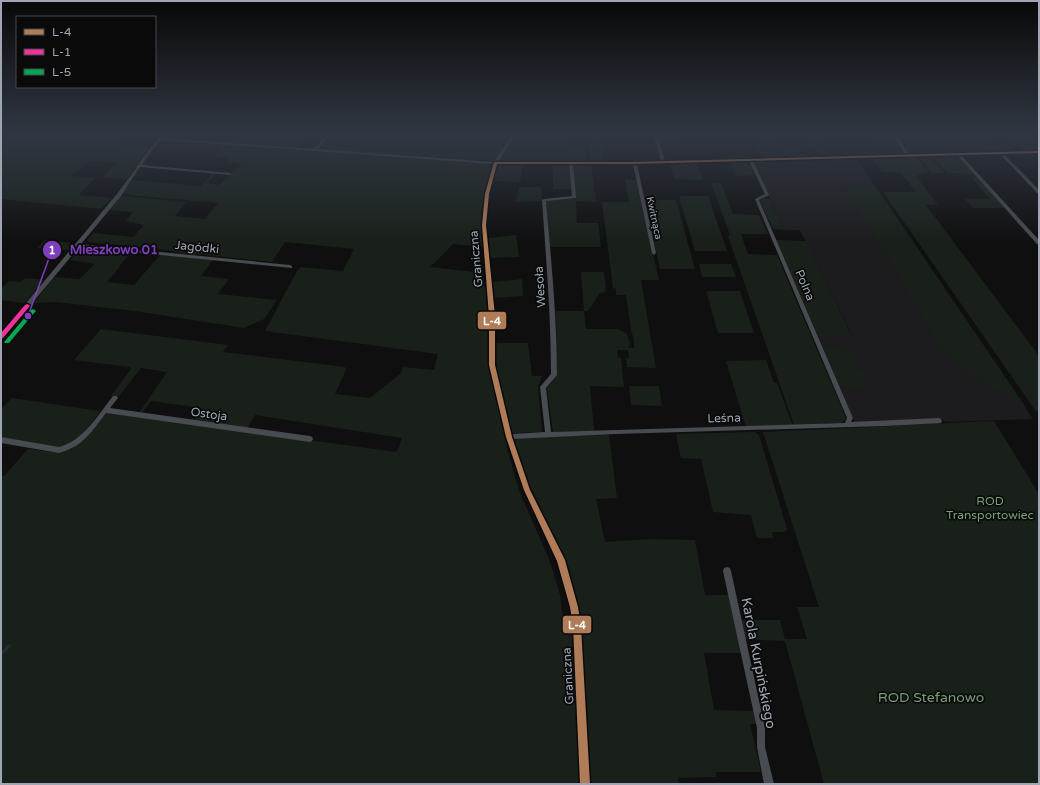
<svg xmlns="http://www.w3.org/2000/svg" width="1040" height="785" font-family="'Varela Round',sans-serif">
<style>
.built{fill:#1c1c1e}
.green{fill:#19201a}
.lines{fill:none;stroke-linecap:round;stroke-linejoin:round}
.stream{stroke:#222c32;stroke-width:3}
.minor{fill:#484b50;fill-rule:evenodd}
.bus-1-casing{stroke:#0a0a0b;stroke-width:3}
.bus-2-casing{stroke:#0a0a0b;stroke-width:3}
.bus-3-casing{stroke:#0a0a0b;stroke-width:3}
.bus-1{fill:#b07c57;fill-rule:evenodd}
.bus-2{fill:#ef339a;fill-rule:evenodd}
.bus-3{fill:#00a651;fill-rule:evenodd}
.labels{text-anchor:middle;stroke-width:3.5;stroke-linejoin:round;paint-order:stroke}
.far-street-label{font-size:10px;fill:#9ea6b3;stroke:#0a0a0b}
.street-label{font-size:12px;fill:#9ea6b3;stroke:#0a0a0b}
.park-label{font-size:12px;fill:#74a073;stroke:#0a0a0b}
.near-street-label{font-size:14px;fill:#9ea6b3;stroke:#0a0a0b}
.near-park-label{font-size:14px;fill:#74a073;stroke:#0a0a0b}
.leader{fill:none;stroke:#803ebd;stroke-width:1.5}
.callout-dot{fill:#803ebd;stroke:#0a0a0b;stroke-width:1.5}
.mark-label{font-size:12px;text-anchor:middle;font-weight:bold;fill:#fff}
.callout-label{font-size:13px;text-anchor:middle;font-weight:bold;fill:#803ebd;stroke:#0a0a0b;stroke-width:3.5;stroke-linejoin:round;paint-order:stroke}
.line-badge{stroke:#0a0a0b;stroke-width:1.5}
.badge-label{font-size:11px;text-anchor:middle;font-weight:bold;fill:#fff}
</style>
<rect width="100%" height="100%" fill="#0f0f10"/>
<path class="built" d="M856,158L1033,419L945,422L942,419L855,423L818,336L852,335L800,230H785L753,162L755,160Z"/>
<path class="green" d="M1,133H37L34,135L130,138L122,145L135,147H150L126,179L102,177L117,163L90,161L71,176L95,178L79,195L112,198L101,209L1,199Z
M234,133H288L304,135L306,133H327L324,137L309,135L298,148L224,143Z
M330,133H514L494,161L320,150L318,147Z
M516,133H630V134H599L604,161H591L588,140H572V147H586L587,161H501L500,159Z
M669,133H682L686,144H660L658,138H670Z
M752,133H764L806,156L760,158Z
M808,133H824L830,141L818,142L828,156H825L802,142Z
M878,133H892L904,153L844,155L834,142L875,141Z
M896,133H981L1016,151L909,154Z
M990,133H1039V151H1025Z
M225,145L486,163L491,167L481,213H483L481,224L483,247L453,244L430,267L483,273L484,286L487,287L493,377L508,452L519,491L549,559L560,595L564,625L573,627L580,784H1V476H4L28,449L61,453L72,449L106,413L397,452L402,438L255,415L247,429L194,420L202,408L151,401L142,413H139L167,372L141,368L119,396H111L131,369L130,367L74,360L101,329L228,345L223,352L345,367L346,370L335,394L370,398L400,374L403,367L434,370L438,354L265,331L297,271L301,267L343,271L354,249L285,242L272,262L196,254L194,256L165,250L88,242L87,240L93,233L133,237L144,225L126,221L133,212L110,210L121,196L186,202L175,216L205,219L218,203L122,194L133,180L201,186L212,174H215L207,183L219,185L242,164L226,162L229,158L214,157Z
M930,156L944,173H932L919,157Z
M932,156H959L975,174L947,173Z
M890,157H916L928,171L916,176L938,205H926L1039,356V412L1035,410L883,192H916L901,173L882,172L873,159H891Z
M697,162L703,180L674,179L670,164L671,163Z
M731,163H746L749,165L754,175L735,176Z
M501,164L523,165L520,182L494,181L497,165Z
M573,164H591L596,202L576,201L577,223H598L601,247H550L546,200L575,199Z
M569,165L571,189H553V166Z
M971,177H978L1005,208H973L965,199H990Z
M625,179L636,180L659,280H641L656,368L627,367L626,358H629L628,350H617L618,358H621L624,387L590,386L594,431L553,432L547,388L557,375L556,311H584L581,272H604L606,292L600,293L588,311H584L586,329H618L627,334L630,344L628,348H634V340L631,330L626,295H616V289L613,288L602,202H629Z
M711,183H721L733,214L759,215L768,234H741L748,254L777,255L846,418L842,423L794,425L728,236L730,235Z
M519,187H541L542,201L516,202Z
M876,187L1027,409L998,388L994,390L946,354L901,280L907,282L906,279H902L874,234H877L876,232H871L846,189Z
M679,196H708L727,251H695Z
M763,199H770L785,230L773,229L760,201Z
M645,200H676L695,269H660Z
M516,235L519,257L490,258L488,238Z
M45,240L74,243L68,250L37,248Z
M776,240L806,241L852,336H818Z
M84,247L130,251L131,253L119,266L120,267L107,282L134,285L160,255L213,260L201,276L229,279L218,294L277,300L264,319L244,328L135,311L56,302L34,303L54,277L80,279L95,264L70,260L80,248Z
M699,264H731L736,277H702Z
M25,278L44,280L25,303L1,300V289L9,281L20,282Z
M522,279L523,296L494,298L492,282Z
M706,291H740L754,333H718Z
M494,343H528L532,376H542L538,386L542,432L511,433L496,371V363H494Z
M823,347L834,349L855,350L858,360L855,367L863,372L866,381L872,386L871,388L840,387Z
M766,360L774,383H777L793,426L746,427L726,361Z
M629,386H659L662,406L631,405Z
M12,398L100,411C89,427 78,443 59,448L1,438V409Z
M994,421L1039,494V784H824L785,641L744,639L740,620H780L785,639H807L797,607H819L763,432L896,426L895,424L938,423L943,424L946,423Z
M755,432L759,435L787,529L785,532H772L773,538H757L751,515L713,512L701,459L681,458L676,434Z
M609,435L617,498L596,499L605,542L652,539L695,540L705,595H730L742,653H704L714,710L754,711L757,724H750L761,772H716V777L678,778L679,784H588L579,624L574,588L570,573L558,545L520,465L514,442L518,437Z"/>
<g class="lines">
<path class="stream" d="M1,654L9,646"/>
<path class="minor" d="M164,133H168L163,138L314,149L327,133H331L318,149L494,162L513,133H517L498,162L661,161L653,133H657L665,161L748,159L750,158L752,159L905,154L892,133H896L909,154L1039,151V153L1004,154L1039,190V193H1037L1000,154L961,155L1039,240V244H1037L957,155L753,161L769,195L759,200L853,418L851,422L939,418L941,419L942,421L941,423L885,426L616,434L513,439L530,490L565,560L578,607L581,626L590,784H580L573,626L570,607L557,561L524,490L506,437L489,365V316L482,232L484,198L493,164L161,140L152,150L142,165L230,173L232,174L230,175L140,167L121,196L81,244L290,265L292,266V268L79,247L3,338L1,339V333L117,194L137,167V165H138L150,148L158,140V138H159ZM749,161L765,194L755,199L847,418L845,423L551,432L546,388L557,375C557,317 551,259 546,201L576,198L573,164H633L652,253L654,255L656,253L637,164ZM497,164H569L572,196L544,199L542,200C546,258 551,316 551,374L540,387L545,432L512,434L495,365V316L486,232L488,198Z
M113,396H117L118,398L110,408L310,436L312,437L313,439L312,441L310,442L106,413C92,431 83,447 59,453L1,443V437L59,447C83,441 98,415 113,396Z
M727,567L730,568L731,571L765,728V747L774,784H764L757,747V728L723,571L724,568Z"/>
<g class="bus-1-casing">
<path id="bus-1" d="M1039,151V153L632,164H497L489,194L486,225L495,316V365L512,437L530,490L565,560L578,607L581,626L590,784H580L573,626L570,607L557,561L524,490L506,437L489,365V316L482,225L485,194L494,162H632Z"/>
</g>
<g class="bus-2-casing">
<path id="bus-2" d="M27,304L29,305L30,306L29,307L3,338L1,339V333L25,305Z"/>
</g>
<g class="bus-3-casing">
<path id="bus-3" d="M33,309L35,310L36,311L35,312L9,343H5L4,342L5,341L31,310Z"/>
</g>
<use href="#bus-1" class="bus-1"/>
<use href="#bus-2" class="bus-2"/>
<use href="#bus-3" class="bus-3"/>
</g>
<linearGradient id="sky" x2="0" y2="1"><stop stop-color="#080809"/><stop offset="0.55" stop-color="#313742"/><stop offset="1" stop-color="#313742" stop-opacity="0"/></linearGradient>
<rect width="1040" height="243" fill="url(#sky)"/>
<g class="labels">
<g class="far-street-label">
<text transform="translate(655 218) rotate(78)" y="4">Kwitnąca</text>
</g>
<g class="street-label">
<text transform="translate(197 247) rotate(6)" y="4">Jagódki</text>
<text transform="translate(476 259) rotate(-95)" y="4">Graniczna</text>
<text transform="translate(805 285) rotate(67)" y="4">Polna</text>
<text transform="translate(540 287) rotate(-94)" y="4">Wesoła</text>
<text transform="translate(209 414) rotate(8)" y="4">Ostoja</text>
<text transform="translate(724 418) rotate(-2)" y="4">Leśna</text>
<text transform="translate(568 676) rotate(-93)" y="4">Graniczna</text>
</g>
<g class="park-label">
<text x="990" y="505">ROD<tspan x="990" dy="14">Transportowiec</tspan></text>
</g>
<g class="near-street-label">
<text transform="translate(759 663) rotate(79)" y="5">Karola Kurpińskiego</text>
</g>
<g class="near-park-label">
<text x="931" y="702">ROD Stefanowo</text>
</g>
</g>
<path class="leader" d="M28 316L52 250"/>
<g class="callout-dot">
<circle cx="28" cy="316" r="4"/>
<circle cx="52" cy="250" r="10"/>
</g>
<g class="mark-label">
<text x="52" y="254">1</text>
</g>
<g class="callout-label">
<text x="114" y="254">Mieszkowo 01</text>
</g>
<g class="line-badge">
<rect x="477" y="311" width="30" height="19" rx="4" fill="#b07c57"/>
<rect x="562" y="615" width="30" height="19" rx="4" fill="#b07c57"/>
</g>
<g class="badge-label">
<text x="492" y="325">L-4</text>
<text x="577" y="629">L-4</text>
</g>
<rect width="1040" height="785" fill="none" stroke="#9ea6b3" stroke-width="4"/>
<rect x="16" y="16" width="140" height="72" fill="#0a0a0b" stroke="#45484e"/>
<rect x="24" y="29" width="20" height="6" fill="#b07c57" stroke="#45484e"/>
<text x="52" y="36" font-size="12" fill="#9ea6b3">L-4</text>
<rect x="24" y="49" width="20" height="6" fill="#ef339a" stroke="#45484e"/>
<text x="52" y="56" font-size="12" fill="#9ea6b3">L-1</text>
<rect x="24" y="69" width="20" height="6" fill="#00a651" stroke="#45484e"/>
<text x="52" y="76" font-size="12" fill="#9ea6b3">L-5</text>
</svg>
